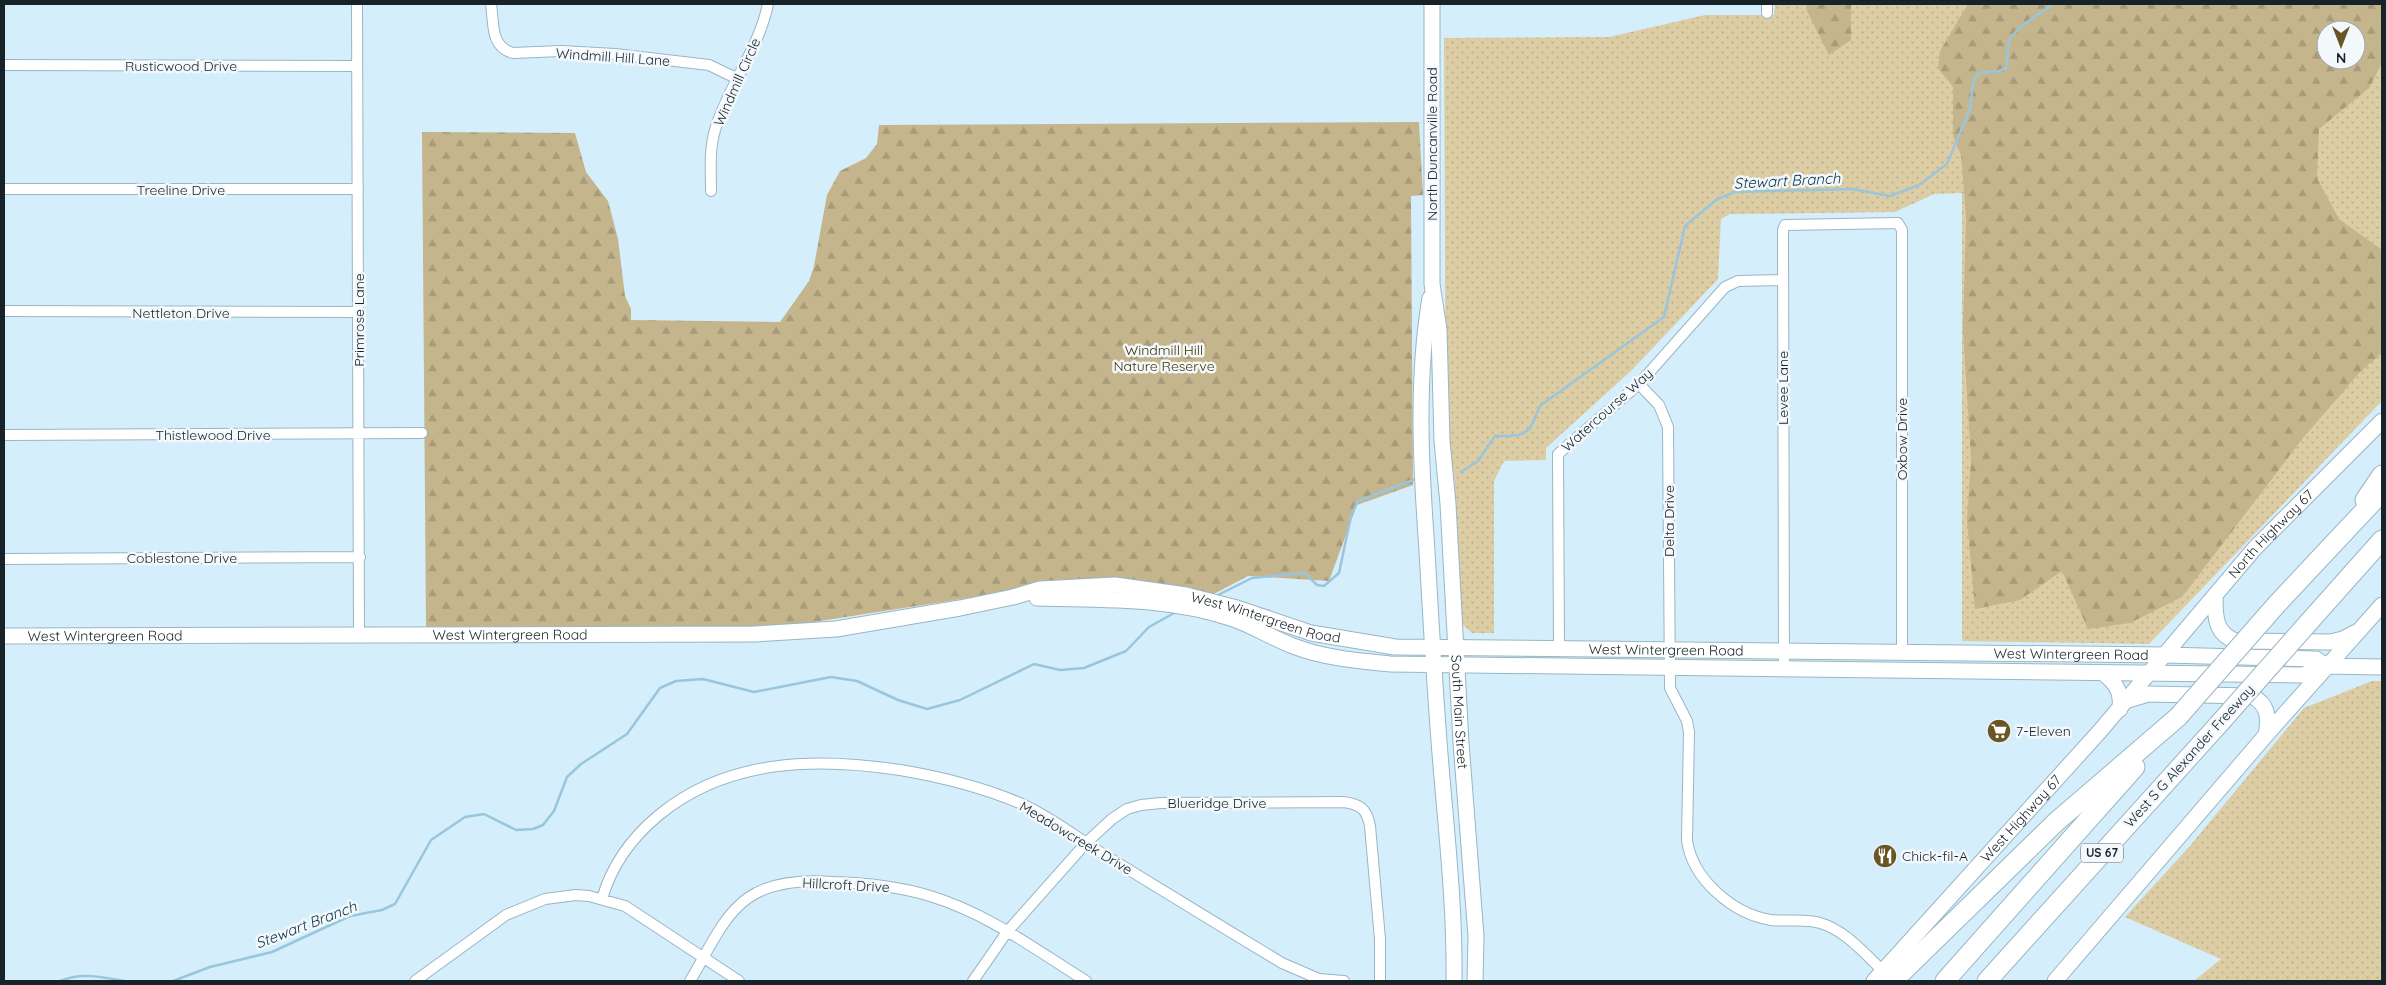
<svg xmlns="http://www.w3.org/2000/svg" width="2386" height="985" font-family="Quicksand,sans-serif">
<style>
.grass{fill:url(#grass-dots);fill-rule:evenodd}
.forest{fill:url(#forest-firs);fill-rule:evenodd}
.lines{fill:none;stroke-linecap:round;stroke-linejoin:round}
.stream{stroke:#98c6dd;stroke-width:2.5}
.street-casing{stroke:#98b6c5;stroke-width:12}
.secondary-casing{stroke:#98b6c5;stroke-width:17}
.highway-casing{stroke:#98b6c5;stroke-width:21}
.street{stroke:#fff;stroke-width:10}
.secondary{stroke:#fff;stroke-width:15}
.highway{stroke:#fff;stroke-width:19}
.highway-bridge-casing{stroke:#98b6c5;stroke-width:21;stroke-linecap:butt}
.highway-bridge{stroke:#fff;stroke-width:19}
.labels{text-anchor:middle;stroke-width:5;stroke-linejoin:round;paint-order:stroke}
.shield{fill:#f2f8fb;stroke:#596368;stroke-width:1}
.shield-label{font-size:12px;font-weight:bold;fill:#182329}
.street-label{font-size:14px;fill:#182329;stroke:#f2f8fb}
.park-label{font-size:14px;fill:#453400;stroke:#f2f8fb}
.poi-label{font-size:14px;fill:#182329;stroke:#f2f8fb;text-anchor:start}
.water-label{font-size:15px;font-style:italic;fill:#0c3545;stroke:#f2f8fb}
</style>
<defs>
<pattern id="grass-dots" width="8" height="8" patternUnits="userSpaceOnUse" patternTransform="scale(1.25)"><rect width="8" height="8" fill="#ddcda4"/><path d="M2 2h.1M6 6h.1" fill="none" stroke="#bdb08d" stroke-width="1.8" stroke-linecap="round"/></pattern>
<pattern id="forest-firs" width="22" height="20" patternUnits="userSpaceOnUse" patternTransform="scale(1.25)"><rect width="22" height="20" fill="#c5b58d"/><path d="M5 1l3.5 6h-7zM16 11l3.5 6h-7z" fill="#a89b7a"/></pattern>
</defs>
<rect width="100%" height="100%" fill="#d5eefb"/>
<path class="grass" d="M1775,4H2382V401L2149,644L1962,641V193L1934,194L1895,212L1730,214L1721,219L1718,279L1632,370L1546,448V460L1504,461L1494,481V633H1472L1461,623L1454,473L1446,471L1444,38L1609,37L1705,15H1774ZM2326,30H2356V60H2326Z
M2372,681H2382V981H2194L2221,959L2125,917L2189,847L2304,708Z"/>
<path class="forest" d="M1806,4H1851V40L1829,55L1807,11Z
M1968,4H2382V63L2369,88L2319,129L2317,178L2339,219L2382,250V353L2360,372L2303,438L2182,597L2130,623L2088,629L2062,571L2020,600L1975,609L1967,520L1971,460L1963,330L1966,217L1961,155L1953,136V87L1938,68L1940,51ZM2326,30H2356V60H2326Z
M1419,122L1423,195L1411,196L1413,485L1357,505L1329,581L1248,576L1206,598L1051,585L788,626L426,627L422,132L575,133L586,172L608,201L618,239L625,296L631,309V320L780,322L809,281L814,266L827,195L840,171L866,158L877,144L879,125Z"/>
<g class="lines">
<path class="stream" d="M1461,472L1478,461L1495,436C1507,436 1527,438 1532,424C1536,417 1536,412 1541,405L1664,317L1685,226L1716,200L1734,192L1852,189L1890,196L1919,185L1947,164L1970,109L1973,83L1978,73L1999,71L2006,68L2009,40L2019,28L2053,4
M1216,596L1252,578L1305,573L1317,585L1324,586L1339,573L1351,516L1358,501L1416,479
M60,981C81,972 102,977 124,981
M173,981L210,967L272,952L350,916L382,910L395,904L431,840L465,817L484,814L516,830L533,829L543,825L554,811L567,777L581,764L627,734L660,688L676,681L703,679L754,692L831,677L857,681L898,700L927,709L960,700L1034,664L1060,670L1084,668L1126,651L1149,627L1176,612"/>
<g class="street-casing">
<path id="street" d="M357,4L359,635
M491,4C494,23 490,47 513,53L561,51L615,54L709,65L738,79
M1767,4V13
M4,65L357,66
M4,189H358
M711,191C711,171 709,150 715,130C728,86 759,49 768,4
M4,311L359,312
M1639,384L1659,405L1668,427L1670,688L1687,721L1689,732L1687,840C1692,879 1733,914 1771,920C1787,922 1804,918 1820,923C1845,930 1865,954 1883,971
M4,435L422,433
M4,559L360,557
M1559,648L1558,454L1639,384L1725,287L1738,281L1783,280
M1784,670L1783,230L1785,225L1898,223L1902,230V652
M602,899C612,864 631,838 659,815C727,759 816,757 900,770C942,777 982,787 1022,804C1051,817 1076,837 1103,854C1162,890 1222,927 1282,963L1319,979L1344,981
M415,981L506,915L545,899L576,895L589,896L625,906L739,981
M690,981C707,954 721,917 748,898C772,881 805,880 833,882C866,883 898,886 930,896C987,913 1036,950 1086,981
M973,981L1007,932L1086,843L1112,819L1127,809L1141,805L1161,803L1343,802C1360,804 1367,809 1370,826L1380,939V981"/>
</g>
<g class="secondary-casing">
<g id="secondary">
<path id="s1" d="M1432,4V284L1439,330L1442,441L1448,504L1461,743L1476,936L1475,981"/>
<path d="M1430,298C1416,381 1421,467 1427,551C1431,623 1435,694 1441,766C1447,838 1455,909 1454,981"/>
<path d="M2215,597C2215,616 2215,634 2236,641L2330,642L2343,639L2354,633"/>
<path d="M1037,598C1102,600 1168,597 1230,618C1252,625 1272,638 1293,646C1324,658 1358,661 1390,664L2303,675L2326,666L2382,667"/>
<path id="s2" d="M4,636L754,634L836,629L960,608L1013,597L1040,589L1115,585L1186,595L1237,608L1311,633L1395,647L2166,655L2316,659L2326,666"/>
<path d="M2103,673C2116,683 2122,692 2120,709"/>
<path d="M2128,700L2148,694L2252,696C2269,705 2269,719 2266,735"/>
<path id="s3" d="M1874,981L2100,731L2255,548L2382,421"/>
<path d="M2055,981L2266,735L2382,605"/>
</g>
</g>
<g class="highway-casing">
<path id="highway" d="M2365,500L2382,475
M2277,604L2382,492
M2309,622L2382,540
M1893,981L2056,822L2178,717
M1945,981L2135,767
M1987,981L2218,725"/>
</g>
<use href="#street" class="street"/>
<use href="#secondary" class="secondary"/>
<use href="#highway" class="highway"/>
<g class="highway-bridge-casing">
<path id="highway-bridge" d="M2178,717L2277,604
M2218,725L2309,622"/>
</g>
<use href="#highway-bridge" class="highway-bridge"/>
</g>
<defs>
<g id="supermarket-disc" transform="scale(1.25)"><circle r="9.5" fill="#695625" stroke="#f2f8fb"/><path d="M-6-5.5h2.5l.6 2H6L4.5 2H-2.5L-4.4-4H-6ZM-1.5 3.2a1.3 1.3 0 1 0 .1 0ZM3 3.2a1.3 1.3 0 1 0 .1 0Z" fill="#fff"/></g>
<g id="restaurant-disc" transform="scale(1.25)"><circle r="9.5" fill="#695625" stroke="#f2f8fb"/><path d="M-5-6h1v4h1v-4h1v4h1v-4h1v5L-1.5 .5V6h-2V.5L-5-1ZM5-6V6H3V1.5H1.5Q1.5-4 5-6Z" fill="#fff"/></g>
</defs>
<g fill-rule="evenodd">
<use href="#supermarket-disc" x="1999" y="731"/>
<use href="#restaurant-disc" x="1885" y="856"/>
</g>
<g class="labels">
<rect class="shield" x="2081" y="843.5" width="42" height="19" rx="4"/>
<g class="shield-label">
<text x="2102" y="857">US 67</text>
</g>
<g class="street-label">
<text transform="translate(613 57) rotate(4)" y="5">Windmill Hill Lane</text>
<text x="181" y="71">Rusticwood Drive</text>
<text transform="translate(737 82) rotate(-66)" y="5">Windmill Circle</text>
<text transform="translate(1432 144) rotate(-90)" y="5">North Duncanville Road</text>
<text x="181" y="195">Treeline Drive</text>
<text x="181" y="318">Nettleton Drive</text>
<text transform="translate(359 320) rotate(-90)" y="5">Primrose Lane</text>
<text transform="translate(1783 388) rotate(-90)" y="5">Levee Lane</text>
<text transform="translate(1607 410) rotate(-42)" y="5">Watercourse Way</text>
<text x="213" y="440">Thistlewood Drive</text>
<text transform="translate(1902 439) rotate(-90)" y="5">Oxbow Drive</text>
<text transform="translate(1669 521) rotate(-90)" y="5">Delta Drive</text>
<text dy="5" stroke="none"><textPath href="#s3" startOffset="598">North Highway 67</textPath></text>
<text x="182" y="563">Coblestone Drive</text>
<text dy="5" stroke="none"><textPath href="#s2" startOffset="1270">West Wintergreen Road</textPath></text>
<text dy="5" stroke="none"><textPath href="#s2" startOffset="506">West Wintergreen Road</textPath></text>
<text dy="5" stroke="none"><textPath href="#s2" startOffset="101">West Wintergreen Road</textPath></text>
<text dy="5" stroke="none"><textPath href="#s2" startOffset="1674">West Wintergreen Road</textPath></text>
<text dy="5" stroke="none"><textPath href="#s2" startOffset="2079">West Wintergreen Road</textPath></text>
<text dy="5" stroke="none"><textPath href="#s1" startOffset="709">South Main Street</textPath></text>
<text transform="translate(2189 756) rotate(-48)" y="5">West S G Alexander Freeway</text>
<text x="1217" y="808">Blueridge Drive</text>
<text dy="5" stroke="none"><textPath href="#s3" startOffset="219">West Highway 67</textPath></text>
<text transform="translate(1076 838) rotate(31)" y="5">Meadowcreek Drive</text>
<text transform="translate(846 885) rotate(3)" y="5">Hillcroft Drive</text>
</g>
<g class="park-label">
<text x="1164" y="355">Windmill Hill<tspan x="1164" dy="16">Nature Reserve</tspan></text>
</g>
<g class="poi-label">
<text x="2016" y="736">7-Eleven</text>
<text x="1902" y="861">Chick-fil-A</text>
</g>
<g class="water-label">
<text transform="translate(1787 181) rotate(-3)" y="5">Stewart Branch</text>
<text transform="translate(306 925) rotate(-21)" y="5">Stewart Branch</text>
</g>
</g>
<rect width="2386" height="985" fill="none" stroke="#182329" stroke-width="10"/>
<g transform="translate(2341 45) rotate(180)"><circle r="24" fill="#f2f8fb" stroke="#9ba3a7"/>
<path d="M0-4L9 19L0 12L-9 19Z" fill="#695625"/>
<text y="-8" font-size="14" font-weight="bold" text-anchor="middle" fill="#182329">N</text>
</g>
</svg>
